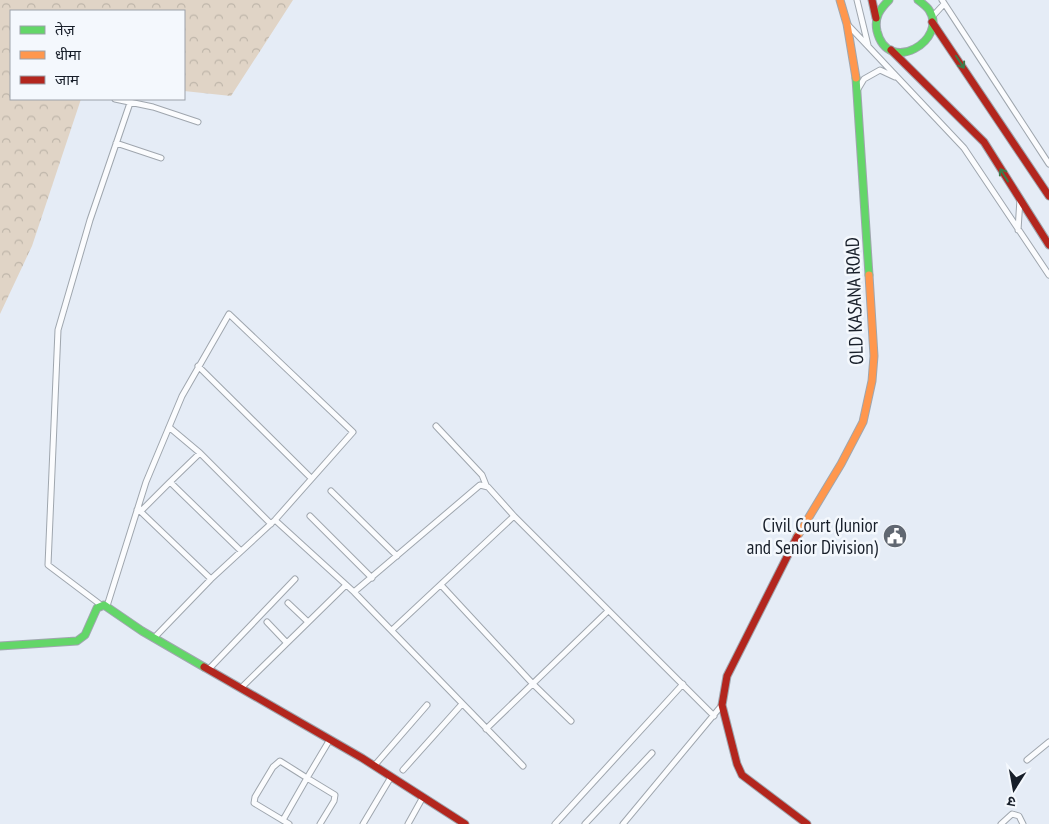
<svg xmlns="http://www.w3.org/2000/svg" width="1049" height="824" font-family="'PT Sans Narrow','Noto Sans Devanagari',sans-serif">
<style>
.forest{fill:url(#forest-crowns)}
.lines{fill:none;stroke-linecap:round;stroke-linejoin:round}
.street-casing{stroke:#9fa6ae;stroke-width:7}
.fast-casing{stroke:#9fa6ae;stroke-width:9}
.slow-casing{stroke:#9fa6ae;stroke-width:9}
.jam-casing{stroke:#9fa6ae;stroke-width:9}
.street{stroke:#fbfcfe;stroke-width:5}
.fast{stroke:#63d668;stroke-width:7}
.slow{stroke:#ff974d;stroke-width:7}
.jam{stroke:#b3261e;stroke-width:7}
.oneway{stroke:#3e7a49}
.labels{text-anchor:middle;stroke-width:5;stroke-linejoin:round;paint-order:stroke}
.street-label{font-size:19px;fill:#181f2a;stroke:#f4f8fd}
.poi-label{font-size:19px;fill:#181f2a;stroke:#f4f8fd;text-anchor:end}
</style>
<defs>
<pattern id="forest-crowns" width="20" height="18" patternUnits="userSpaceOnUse" patternTransform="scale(1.25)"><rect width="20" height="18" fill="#e0d4c6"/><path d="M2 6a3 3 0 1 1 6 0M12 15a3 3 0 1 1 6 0" fill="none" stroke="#bfb6aa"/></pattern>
</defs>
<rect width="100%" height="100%" fill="#e5ecf6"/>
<path class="forest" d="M0,0H293L231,96L184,91V11H11V99H81L32,246L0,314Z"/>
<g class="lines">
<g class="street-casing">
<path id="street" d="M857,0L868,45
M942,0L1049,164
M932,17L944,4
M848,25L964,148L1049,275
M858,89L864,79L880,70L895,77
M115,99L153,107L198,122
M116,143L161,158
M1018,230L1020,199
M198,366L311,478
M436,426L482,475L486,485
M169,427L200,453L271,524
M170,482L200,453
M331,491L397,556
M137,510L143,509L170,482L241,551
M140,511L211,579
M310,516L372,578
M275,520L354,592L523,766
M441,585L532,683L571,721
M354,592L480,485L488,487L514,516
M288,603L307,621
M101,605L48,565L58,330L90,220L130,103
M107,606L146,482L182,396L229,314L353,432L275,520L211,579L154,638
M267,622L286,642
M392,630L514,516L714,716
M209,669L295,579
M241,688L346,585
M486,729L608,611
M1027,760L1049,742
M374,766L427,705
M403,770L462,704
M283,820L307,778L280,761L273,767L255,797L254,803L289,824
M320,824L334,801L335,795L307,778L329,741
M363,824L391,777
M408,824L423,797
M555,824L683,684
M585,824L652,753
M623,824L722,705
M1001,824L1012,814L1019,816L1023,824"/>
</g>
<g class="fast-casing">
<path id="fast" d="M889,0C880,9 874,17 877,31C888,77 949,39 929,10C927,7 922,3 918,0
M856,78L869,275
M0,646L77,641L85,635L97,608L104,605L142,631L204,667"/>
</g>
<g class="slow-casing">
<path id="slow" d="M840,0L847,24L856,78
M797,537L841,464L863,422L872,381L874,356L869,275"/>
</g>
<g class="jam-casing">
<path id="jam" d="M872,0L876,18
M932,22L1049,196
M891,50L984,142L1049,245
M797,537L727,676L722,705L737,764L742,775L807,824
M204,667L362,758L465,824"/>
</g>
<use href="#street" class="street"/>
<use href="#fast" class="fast"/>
<use href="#slow" class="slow"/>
<use href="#jam" class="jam"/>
</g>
<defs><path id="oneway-shaft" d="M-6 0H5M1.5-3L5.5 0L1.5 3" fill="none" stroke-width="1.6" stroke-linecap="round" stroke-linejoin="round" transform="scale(1.25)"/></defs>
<g class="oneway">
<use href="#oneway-shaft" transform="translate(960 62) rotate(56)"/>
<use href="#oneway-shaft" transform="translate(1004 175) rotate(-122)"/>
</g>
<defs>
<g id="civic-disc" transform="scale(1.25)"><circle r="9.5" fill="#606771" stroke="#f4f8fd"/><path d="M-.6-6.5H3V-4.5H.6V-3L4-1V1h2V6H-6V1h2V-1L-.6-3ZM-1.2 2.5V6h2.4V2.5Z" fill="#fff"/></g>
</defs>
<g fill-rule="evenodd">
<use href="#civic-disc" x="895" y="536"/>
</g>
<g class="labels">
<g class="street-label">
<text transform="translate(854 301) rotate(-92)" y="7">OLD KASANA ROAD</text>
</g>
<g class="poi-label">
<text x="878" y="532">Civil Court (Junior<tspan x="878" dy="22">and Senior Division)</tspan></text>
</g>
</g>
<rect x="10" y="10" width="175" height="90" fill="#f4f8fd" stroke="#9ca1a9"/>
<rect x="20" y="26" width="25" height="8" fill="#63d668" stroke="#9ca1a9"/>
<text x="55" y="35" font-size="15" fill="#181f2a">तेज़</text>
<rect x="20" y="51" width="25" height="8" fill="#ff974d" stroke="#9ca1a9"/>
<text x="55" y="60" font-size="15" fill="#181f2a">धीमा</text>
<rect x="20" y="76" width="25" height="8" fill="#b3261e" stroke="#9ca1a9"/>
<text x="55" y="85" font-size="15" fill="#181f2a">जाम</text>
<g transform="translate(1014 789) rotate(191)" stroke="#f4f8fd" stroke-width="4" paint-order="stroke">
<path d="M0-4L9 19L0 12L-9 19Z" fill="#181f2a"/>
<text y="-8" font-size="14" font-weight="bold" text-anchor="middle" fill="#181f2a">उ</text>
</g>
</svg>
